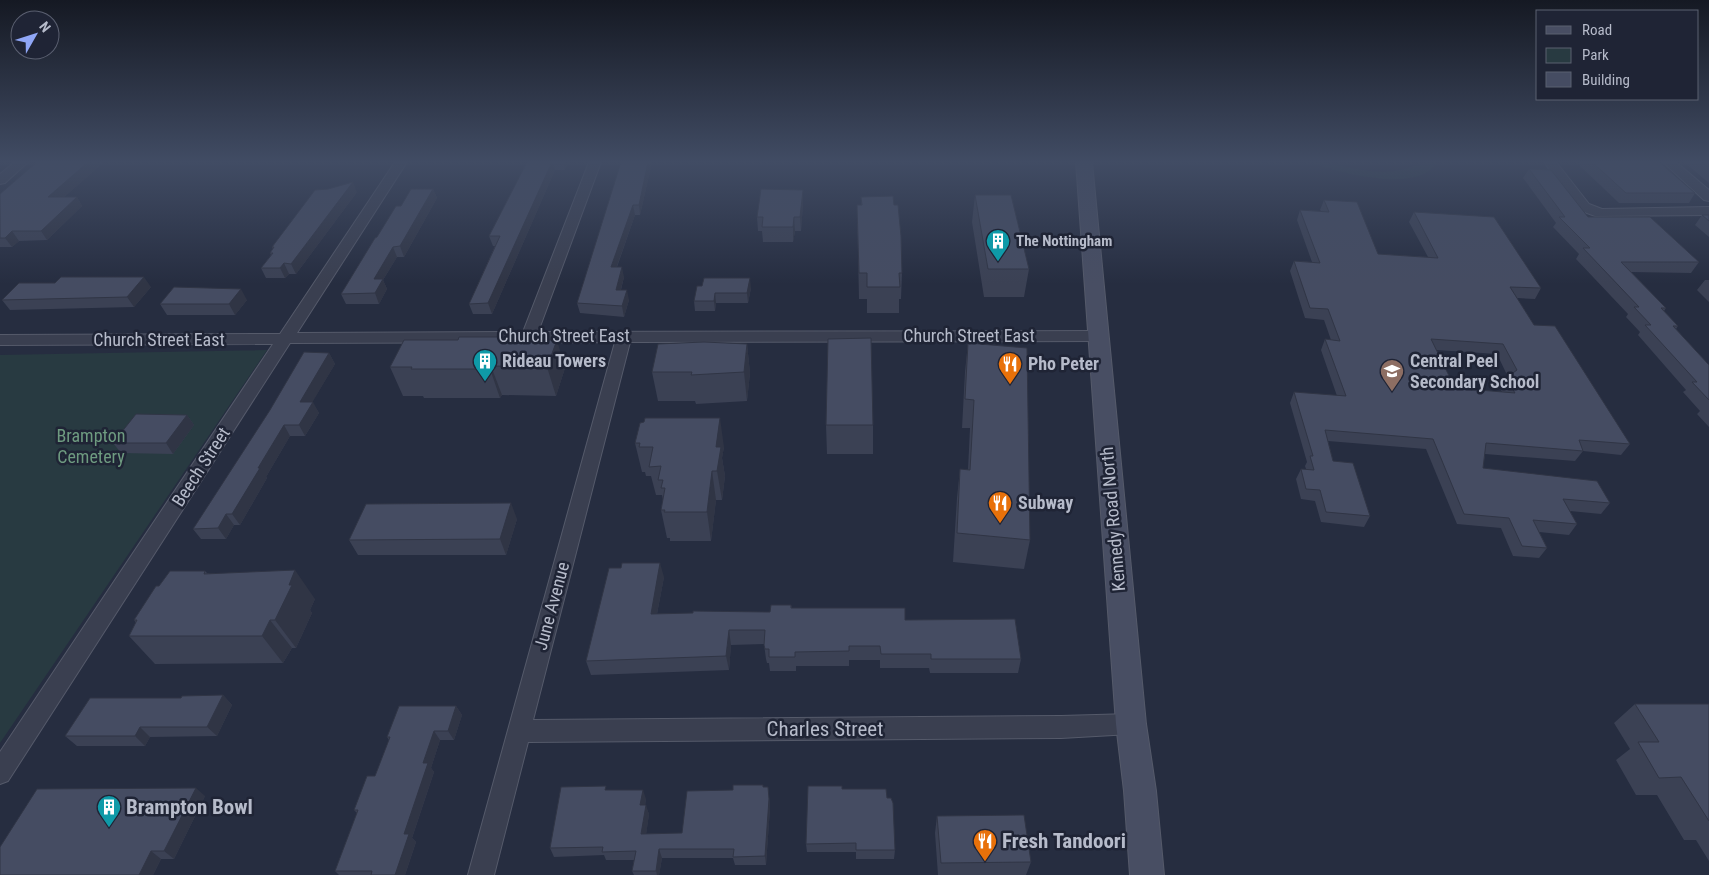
<svg xmlns="http://www.w3.org/2000/svg" width="1709" height="875" font-family="'Roboto Condensed',sans-serif">
<style>
.green{fill:#283a41}
.lines{fill:none;stroke-linecap:round;stroke-linejoin:round}
.street-casing{stroke:#555a6a;stroke-width:2}
.secondary-casing{stroke:#555a6a;stroke-width:2}
.street{fill:#3a3f50;fill-rule:evenodd}
.secondary{fill:#484e63;fill-rule:evenodd}
.wall{fill:#3b4154;fill-rule:evenodd}
.shaded-wall{fill:#303545}
.building{fill:#454c62;stroke:#303545;fill-rule:evenodd}
.labels{text-anchor:middle;stroke-width:5;stroke-linejoin:round;paint-order:stroke}
.far-poi-label{font-size:15px;font-weight:bold;fill:#b6bbca;stroke:#1f2435;text-anchor:start}
.street-label{font-size:18px;fill:#b6bbca;stroke:#1f2435}
.poi-label{font-size:18px;font-weight:bold;fill:#b6bbca;stroke:#1f2435;text-anchor:start}
.park-label{font-size:18px;fill:#6e9b80;stroke:#1f2435}
.near-street-label{font-size:21px;fill:#b6bbca;stroke:#1f2435}
.near-poi-label{font-size:21px;font-weight:bold;fill:#b6bbca;stroke:#1f2435;text-anchor:start}
</style>
<rect width="100%" height="100%" fill="#262d40"/>
<path class="green" d="M1309,162C1333,162 1356,171 1381,172C1402,173 1418,162 1437,162C1419,195 1336,172 1309,162Z
M267,350L0,743V355Z"/>
<g class="lines">
<g class="street-casing">
<path id="street" d="M15,162H28L5,183L0,184V174Z
M395,162H407L297,333L523,332L589,162H601L538,332L1097,331L1105,336L1097,341L630,342L533,720L1061,716L1131,714L1139,717L1142,724L1139,731L1131,734L1061,738L528,742L494,875H468L615,342L290,343L8,781L0,784V752L273,344L0,345V335L280,334Z
M1544,162H1556L1589,204L1602,209L1709,207V215L1595,216L1579,210Z
M1663,162H1676L1709,190V201L1704,200Z"/>
</g>
<g class="secondary-casing">
<path id="secondary" d="M1076,162H1092L1146,724L1156,791L1164,875H1130L1124,791L1116,724Z"/>
</g>
<use href="#street" class="street"/>
<use href="#secondary" class="secondary"/>
</g>
<path class="wall" d="M37,162H104L64,197H77L82,206L47,240L19,241L12,247H0V194Z
M527,162H568L565,170H555L492,314H473L469,304L495,246H493L489,236Z
M652,162L640,215H635L617,267L624,277L621,290L629,300L624,317L580,313L577,303Z
M1580,162H1659L1695,193L1689,203H1619L1578,164Z
M1684,162H1709V183Z
M1529,169L1588,217L1699,262L1691,273L1631,272L1666,308L1664,311L1678,326L1676,329L1709,365V427L1697,414L1700,411L1683,392L1686,390L1638,335L1640,332L1626,317L1628,314L1576,259L1579,254L1553,227L1556,223L1523,178Z
M433,189L437,198L404,257H397L383,280L387,289L379,304H346L341,294L377,237L401,206Z
M803,190V204L801,231H795L793,242H763L762,231H758L757,217Z
M357,192L296,274H289L285,278H266L261,268L271,255L270,253L273,249L272,247Z
M975,195L1029,269L1024,297H984L972,222Z
M861,197L902,273L901,299H899V313H867V299H859L857,205H861Z
M1324,200L1378,254L1428,257L1409,222L1414,212L1541,288L1535,299L1517,298L1534,325L1630,444L1621,455L1583,451L1575,461L1485,454L1483,468L1610,503L1601,514L1570,511L1577,524L1569,535L1539,532L1547,548L1539,558L1513,556L1501,528L1457,524L1426,449L1328,441L1333,461L1370,516L1364,527L1321,522L1315,501L1301,499L1296,479L1301,469H1306L1305,466L1307,462L1290,403L1294,392L1337,396L1321,350L1325,339L1331,340L1324,320L1305,318L1290,271L1294,261L1312,262L1297,220L1300,210L1321,211L1320,210ZM1436,350L1497,354L1508,377L1506,378L1500,388L1502,392L1455,388Z
M1702,215H1709V237L1695,225Z
M1705,280H1709V302L1697,290Z
M702,286L751,288L748,303H716L715,311H695L694,301Z
M151,287L134,307L10,310L2,300Z
M247,300L235,315H167L160,304Z
M537,337V340L565,368L556,396L502,395L500,398H424L423,396H403L390,367L458,340Z
M968,343L1030,540L1024,569L953,562L957,498L960,469L968,470L970,428H962L965,372Z
M747,344L750,373L747,401L696,404L695,401H658L652,372Z
M329,353L335,364L312,402L319,413L305,436H290L266,477L267,478L240,525H234L226,539H201L193,529Z
M187,415L194,425L173,454L121,453L113,443Z
M826,425H873V454H827Z
M635,443L724,447L722,458L725,476L722,500H716L711,541H670V538H667L661,510L663,500L662,495H656L651,476H646L645,472H642Z
M517,519L506,555H358L349,540Z
M205,571L207,573L315,599L310,610L312,613L296,648H292L283,663L155,664L129,636L136,623L134,620L159,586Z
M664,577L657,614L767,612H770L791,605L792,608L905,620L1021,659L1018,673H930L929,668H880V660H849V666H796V671H770L769,663H767L766,659L764,644L731,645L729,670L591,675L586,661Z
M223,695L232,705L217,736L150,737L145,746H77L65,736L181,698Z
M1635,704H1709V861L1696,840H1684L1657,795H1636L1616,760L1630,749L1614,723Z
M456,706L462,715L454,740H440L431,768L434,772L412,838L416,842L405,875H339L335,871L357,813L354,810L375,776L389,740L387,737Z
M763,787L769,796L770,808L766,865H735L733,858H662L659,875H634L632,871L634,860H606L604,855L554,857L550,848L608,790L646,799L645,805L649,814L646,834L682,833L733,790Z
M842,789L887,798L895,850L894,859H856V852H807L806,844Z
M205,796L174,859H161L153,875H0Z
M937,816L1031,862L1026,875H938L935,833Z"/>
<path class="shaded-wall" d="M88,162H104L54,206L48,197Z
M552,162H553L555,170L492,314L488,303Z
M563,162H568L565,170Z
M648,162H652L640,215L639,205Z
M353,182L357,192L296,274L291,264Z
M433,189L437,198L404,257L400,246Z
M803,190V204L801,231L800,217Z
M77,197L82,206L47,240L41,231Z
M633,205L635,215L613,277L611,267Z
M794,217L795,231L793,242V227Z
M12,231L19,241L12,247L5,238Z
M393,247L397,257L383,280L387,289L379,304L375,293L374,279Z
M284,263L289,274L285,278L280,268Z
M622,267L624,277L618,300L616,290Z
M144,277L151,287L134,307L127,297Z
M750,278L751,288L748,303L747,293Z
M241,289L247,300L235,315L229,304Z
M627,290L629,300L624,317L622,306Z
M715,293L716,303L715,311L714,301Z
M557,340L565,368L556,396L547,367Z
M747,344L750,373L747,401L744,372Z
M329,353L335,364L306,413L300,402Z
M491,366L502,395L500,398L490,369Z
M313,402L319,413L305,436L299,425Z
M187,415L194,425L173,454L166,443Z
M720,418L724,447L722,458L725,476L722,500L717,471L716,447Z
M284,425L290,436L266,477L267,478L240,525L232,514L258,468Z
M712,471L716,500L711,541L707,512Z
M511,503L517,519L506,555L500,539Z
M226,514L234,525L226,539L218,528Z
M660,563L664,577L654,629L651,614Z
M295,570L315,599L310,610L312,613L296,648L275,620Z
M270,620L292,648L283,663L262,636Z
M729,630L731,645L729,670L726,656Z
M223,695L232,705L217,736L207,727Z
M456,706L462,715L454,740L448,731Z
M140,727L150,737L145,746L135,736Z
M434,731L440,740L431,768L434,772L412,838L416,842L405,875H395L404,834L423,763Z
M768,787L770,808L766,865L765,856Z
M196,788L205,796L174,859L164,851Z
M643,790L646,799L644,814L640,805Z
M646,805L649,814L645,843L641,834Z
M659,849L662,858L659,875H657L656,871Z
M151,851L161,859L153,875H139Z"/>
<path class="building" d="M37,162H88L48,197H77L41,231H12L5,238H0V194Z
M527,162H552L488,303L469,304L500,236H489Z
M621,162H648L639,205H633L611,267H622L616,290H627L622,306L577,303Z
M1592,162H1659L1695,193H1626Z
M1702,162H1709V167Z
M1529,169L1551,170L1588,217H1650L1699,262H1621L1666,308H1661L1678,326H1673L1709,365V400L1692,382H1697L1645,325H1651L1634,307H1639L1583,248H1590L1559,217H1565Z
M353,182L291,264L284,263L280,268H261L273,253H270L274,247H272L315,190L328,189Z
M411,189H433L400,246L393,247L374,279H383L375,293L341,294L375,238L377,237L396,206H401Z
M761,189L803,190L800,217H794L793,227H762L763,217H757Z
M975,195H1011L1029,269H988Z
M893,196L894,205H898L901,236L902,273H899L900,287H867V273H859L857,205H862L861,197Z
M1324,200L1357,202L1378,254L1438,258L1414,212L1494,217L1541,288L1510,287L1534,325L1555,326L1630,444L1579,440L1583,451L1486,443L1483,468L1597,481L1610,503L1563,499L1577,524L1533,520L1547,548L1522,546L1509,518L1464,514L1433,439L1325,430L1333,461L1353,463L1370,516L1326,512L1320,490L1306,489L1301,469L1314,470L1310,456H1313L1294,392L1346,396L1325,339L1340,341L1328,309L1310,308L1294,261L1320,263L1300,210L1329,212ZM1431,339L1503,344L1517,370L1506,378L1515,393L1455,388Z
M1702,215H1709V221Z
M61,277H144L127,297L2,300L19,283H55Z
M704,278H750L747,293H715L714,301H694L697,286H702Z
M174,287L241,289L229,304H160Z
M459,337H537L536,340H557L547,367L491,366L490,369H411L412,367H390L404,340H458Z
M871,338L873,425H826L828,339Z
M704,342L747,344L744,372L691,375L692,372H652L658,344Z
M968,343L1027,348L1030,540L957,533L960,469L970,470L974,400L965,399Z
M304,352L329,353L300,402H313L299,425H284L258,468H260L232,514H226L218,528L193,529L270,410Z
M136,414L187,415L166,443H113Z
M645,418H720L716,447H721L717,471H712L707,512H664L665,510H661L665,488H661L663,480H658L661,466L649,467L653,447H639L640,443H635L640,423L644,422Z
M511,503L500,539L349,540L366,504Z
M622,563H660L651,614L693,613V611L767,612H770L771,605H791V608H905V620L1015,619L1021,659H931V654H881L880,646H849V651L795,652V657H769V649H765L764,645L765,630H729L726,656L586,661L609,568H621Z
M295,570L289,585H292L275,620H270L262,636H129L137,620H134L156,586H159L170,571H205L204,574Z
M223,695L207,727H140L135,736H65L90,698H181L182,696Z
M1635,704H1709V821L1681,777L1659,778L1638,742H1659Z
M399,706H456L448,731H434L423,763H428L404,834H409L395,875H371L372,871H335L358,810H354L367,776H375L390,737H387Z
M733,785H763V787H768L769,799L765,856L733,857L734,849H659L656,871H632L636,851L602,852L603,847L550,848L561,787L606,786L605,790H643L640,805H646L641,834L682,833L687,791L733,790Z
M808,786H842V789H886L887,798H891L893,803L895,850H856V843L806,844Z
M196,788L164,851H151L139,875H0V847L37,789Z
M1024,815L1031,862L941,863L937,816Z"/>
<linearGradient id="sky" x2="0" y2="1"><stop stop-color="#151923"/><stop offset="0.57" stop-color="#414c64"/><stop offset="1" stop-color="#414c64" stop-opacity="0"/></linearGradient>
<rect width="1709" height="284" fill="url(#sky)"/>
<defs>
<g id="building-pin" transform="scale(1.25)"><path d="M0 17L-7.5 6A9.5 9.5 0 1 1 7.5 6Z" fill="#0f9aa8" stroke="#1f2435"/><path d="M-4-6H4V6H1V3H-1V6H-4ZM-2.5-4.3h1.7v1.8h-1.7ZM.8-4.3h1.7v1.8H.8ZM-2.5-1h1.7V.8h-1.7ZM.8-1h1.7V.8H.8Z" fill="#fff"/></g>
<g id="restaurant-pin" transform="scale(1.25)"><path d="M0 17L-7.5 6A9.5 9.5 0 1 1 7.5 6Z" fill="#e8710a" stroke="#1f2435"/><path d="M-5-6h1v4h1v-4h1v4h1v-4h1v5L-1.5 .5V6h-2V.5L-5-1ZM5-6V6H3V1.5H1.5Q1.5-4 5-6Z" fill="#fff"/></g>
<g id="school-pin" transform="scale(1.25)"><path d="M0 17L-7.5 6A9.5 9.5 0 1 1 7.5 6Z" fill="#8d6e63" stroke="#1f2435"/><path d="M0-5L7-2L0 1L-7-2ZM-4 1L0 2.5L4 1V4Q0 6-4 4Z" fill="#fff"/></g>
</defs>
<g fill-rule="evenodd">
<use href="#building-pin" x="998" y="241"/>
<use href="#building-pin" x="485" y="361"/>
<use href="#restaurant-pin" x="1010" y="364"/>
<use href="#school-pin" x="1392" y="371"/>
<use href="#restaurant-pin" x="1000" y="503"/>
<use href="#building-pin" x="109" y="807"/>
<use href="#restaurant-pin" x="985" y="841"/>
</g>
<g class="labels">
<g class="far-poi-label">
<text x="1016" y="246">The Nottingham</text>
</g>
<g class="street-label">
<text x="564" y="342">Church Street East</text>
<text x="969" y="342">Church Street East</text>
<text x="159" y="346">Church Street East</text>
<text transform="translate(201 467) rotate(-57)" y="6">Beech Street</text>
<text transform="translate(1113 519) rotate(-95)" y="6">Kennedy Road North</text>
<text transform="translate(552 606) rotate(-75)" y="6">June Avenue</text>
</g>
<g class="poi-label">
<text x="502" y="367">Rideau Towers</text>
<text x="1410" y="367">Central Peel<tspan x="1410" dy="21">Secondary School</tspan></text>
<text x="1028" y="370">Pho Peter</text>
<text x="1018" y="509">Subway</text>
</g>
<g class="park-label">
<text x="91" y="442">Brampton<tspan x="91" dy="21">Cemetery</tspan></text>
</g>
<g class="near-street-label">
<text x="825" y="736">Charles Street</text>
</g>
<g class="near-poi-label">
<text x="126" y="814">Brampton Bowl</text>
<text x="1002" y="848">Fresh Tandoori</text>
</g>
</g>
<rect x="1536" y="10" width="162" height="90" fill="#1f2435" stroke="#5b6071"/>
<rect x="1546" y="26" width="25" height="8" fill="#484e63" stroke="#5b6071"/>
<text x="1582" y="35" font-size="15" fill="#b6bbca">Road</text>
<rect x="1546" y="48" width="25" height="15" fill="#283a41" stroke="#5b6071"/>
<text x="1582" y="60" font-size="15" fill="#b6bbca">Park</text>
<rect x="1546" y="72" width="25" height="15" fill="#454c62" stroke="#5b6071"/>
<text x="1582" y="85" font-size="15" fill="#b6bbca">Building</text>
<g transform="translate(35 35) rotate(51)"><circle r="24" fill="#1f2435" stroke="#5b6071"/>
<path d="M0-4L9 19L0 12L-9 19Z" fill="#8fa6f6"/>
<text y="-8" font-size="14" font-weight="bold" text-anchor="middle" fill="#b6bbca">N</text>
</g>
</svg>
